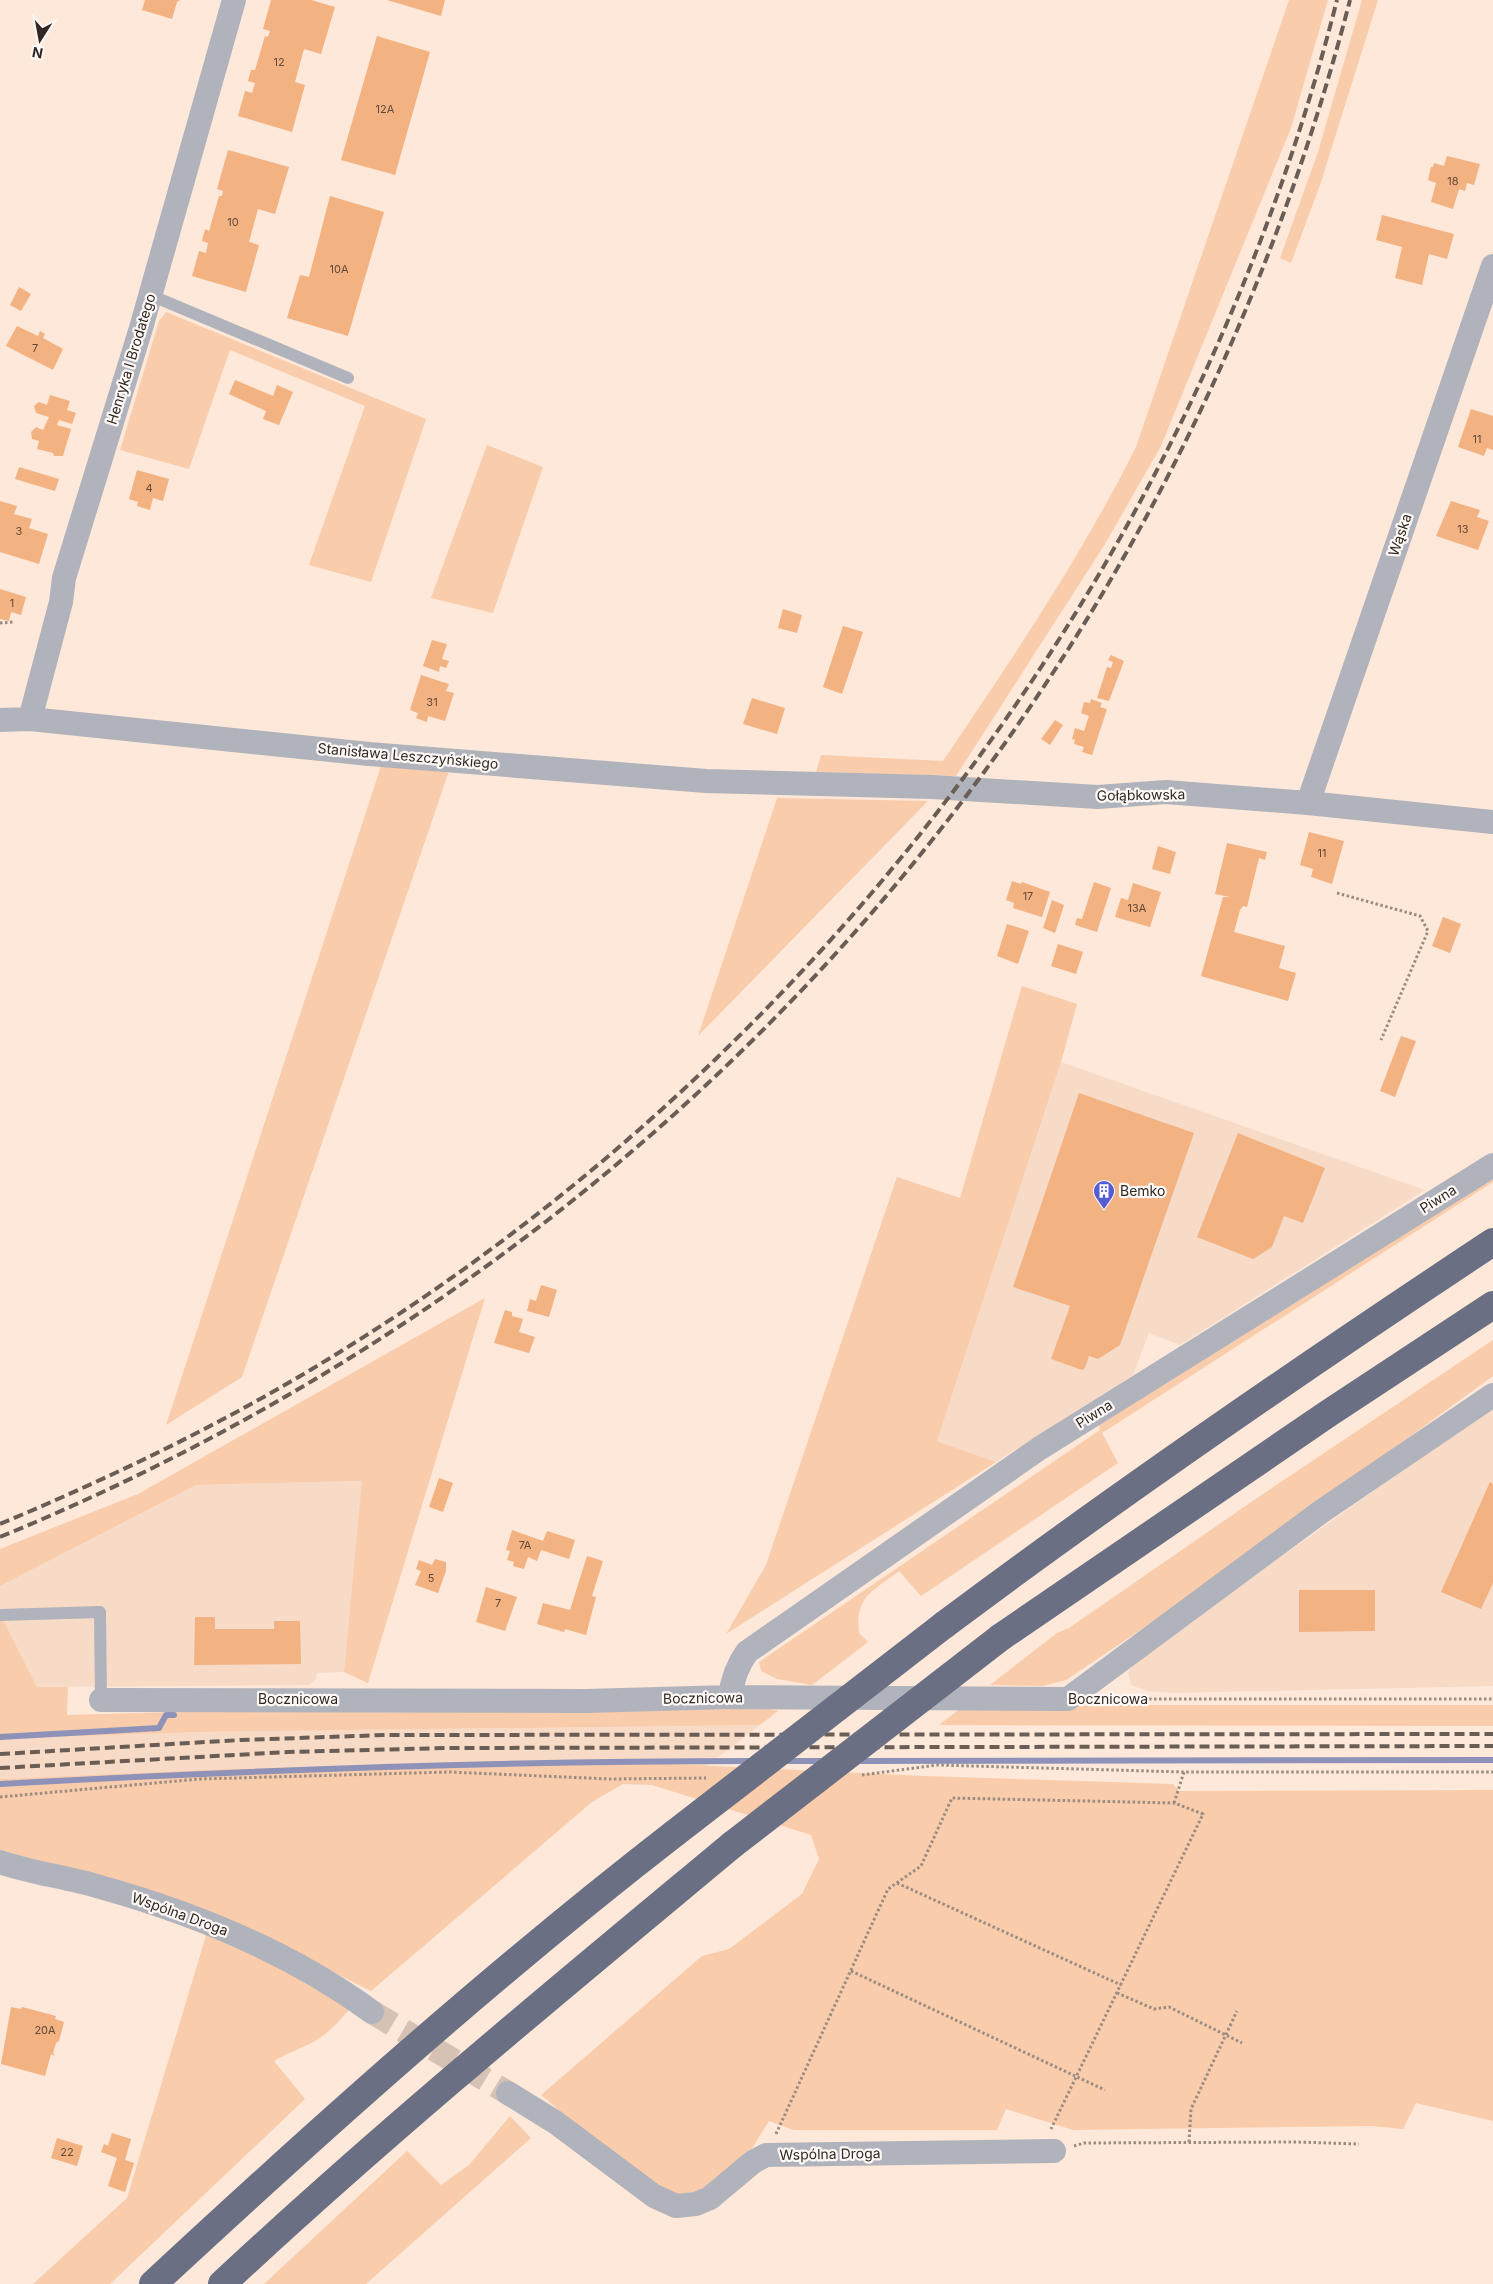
<svg xmlns="http://www.w3.org/2000/svg" width="1493" height="2284" font-family="Inter,sans-serif">
<style>
.built{fill:#f7dbc7}
.green{fill:#f9ccab}
.lines{fill:none;stroke-linecap:round;stroke-linejoin:round}
.stream{stroke:#8e92b8;stroke-width:6}
.building{fill:#f3b281}
.minor-tunnel{stroke:#d5c2b4;stroke-width:24;stroke-dasharray:24 12;stroke-linecap:butt}
.path{stroke:#9b8c81;stroke-width:3;stroke-dasharray:2.5 2.5;stroke-linecap:butt}
.service{stroke:#b0b2bc;stroke-width:12}
.minor{stroke:#b0b2bc;stroke-width:24}
.motorway{stroke:#6a6f83;stroke-width:28}
.rail{stroke:#695d55;stroke-width:4;stroke-dasharray:10 5;stroke-linecap:butt}
.motorway-bridge{stroke:#6a6f83;stroke-width:28}
.labels{text-anchor:middle;stroke-width:4.5;stroke-linejoin:round;paint-order:stroke}
.number-label{font-size:11px;fill:#614a3a}
.street-label{font-size:14px;fill:#302822;stroke:#fef9f6}
.poi-label{font-size:14px;fill:#302822;stroke:#fef9f6;text-anchor:start}
</style>
<rect width="100%" height="100%" fill="#fee8d9"/>
<path class="built" d="M1061,1062L1425,1190L1180,1345L1149,1333L1133,1375L996,1462L937,1441Z
M1493,1406V1686L1173,1693L1147,1691L1131,1685L1128,1672L1136,1660Z
M363,1481L344,1672L317,1673L316,1679L309,1685L37,1687L0,1615V1586L196,1485Z
M760,1725L707,1766L588,1760L227,1769L0,1779V1739L198,1732Z"/>
<path class="green" d="M1289,0H1328L1291,128L1161,446L1105,544L956,776L816,772L821,755L943,761C1012,659 1081,557 1136,447Z
M1362,0H1378L1320,185L1291,263L1280,258L1318,152Z
M166,312L426,419L371,582L309,565L365,406L230,350L189,469L120,450L159,321Z
M487,445L543,467L493,613L431,598Z
M382,763L450,768L242,1377L166,1425Z
M777,798L928,801L698,1036Z
M1022,986L1077,1004L1061,1062L937,1441L996,1462L726,1634L766,1565L897,1177L960,1198Z
M1493,1176V1182L1102,1433L1118,1463L921,1596L899,1571C872,1592 855,1596 859,1633L868,1642L812,1685L777,1679L761,1671L759,1662L1100,1430L1099,1425Z
M485,1298L368,1683L344,1672L362,1481L196,1485L0,1586V1549L138,1494Z
M1493,1340V1376L1188,1598L1066,1680L1043,1686L990,1685L1057,1633L1069,1628L1257,1498Z
M3,1620L37,1687H68L67,1715L368,1707H762L778,1711L760,1725L198,1732L0,1739V1621Z
M1131,1705H1493V1726L939,1725L962,1707Z
M588,1760L924,1776L1173,1784L1179,1791L1493,1790V2121L1416,2103L1403,2129L1372,2126L1073,2130L1006,2109L997,2130H794L769,2121L746,2158L695,2195H672L625,2165L541,2095L702,1956L729,1949L802,1894L819,1859L811,1835L652,1785L623,1784L592,1802L371,1991L291,1951L0,1855V1779L227,1769Z
M208,1929L351,2007C341,2020 329,2033 313,2042C300,2049 287,2053 274,2061L305,2099L110,2284H33L127,2198Z
M510,2116L531,2138L366,2284H264L407,2151L441,2185L469,2165Z"/>
<g class="lines">
<path class="stream" d="M0,1737L159,1728L166,1715H174
M783,1761H826
M856,1761L1493,1760
M0,1784C251,1770 502,1761 753,1761"/>
</g>
<path class="building" d="M145,0H180L177,2L172,19L142,10Z
M271,0H311L335,7L321,54L304,49L295,82L305,85L292,132L238,116L245,91L252,93L255,83L248,81L251,70H255L265,36L268,37L270,31L263,29Z
M387,0H445L441,16Z
M377,36L430,52L395,175L341,160Z
M228,150L289,167L275,214L258,209L249,242L259,245L246,292L192,276L199,251L206,253L208,243L202,241L205,229L209,231L219,196H222L223,191L217,189Z
M1447,156L1480,164L1474,185L1467,183L1465,191L1459,189L1453,209L1431,202L1436,183L1428,180L1431,167H1433L1434,163L1444,166Z
M330,196L384,212L348,336L287,318L300,275L309,277Z
M1382,215L1454,234L1447,259L1429,254L1422,285L1395,278L1402,247L1376,240Z
M19,287L31,294L21,311L10,305Z
M17,326L38,336L40,331L45,334L43,338L63,349L53,370L6,346Z
M235,380L273,396L277,385L293,392L279,425L263,419L266,411L229,394Z
M50,395L70,401L67,410L76,413L72,424L59,420L57,425L71,429L63,456H54L53,453L37,449L39,441L32,439L31,432L36,427L43,430L49,417L36,413L34,406L39,402L47,405Z
M1471,409L1493,416V450L1487,448L1484,456L1458,447Z
M19,467L59,479L55,491L15,479Z
M137,470L169,479L163,501L153,498L150,510L137,506L138,502L129,499Z
M0,501L17,506L14,514L32,519L29,528L48,534L39,564L0,552Z
M1451,501L1480,510L1477,517L1489,521L1478,550L1436,536Z
M0,589L26,597L21,615L11,612L9,621L0,619Z
M783,609L802,615L797,633L778,628Z
M843,626L863,632L842,694L823,687Z
M432,640L447,644L442,659L449,661L446,668L440,666L439,672L423,666Z
M1111,655L1124,661L1109,701L1097,698L1107,667L1111,668L1113,662L1108,660Z
M421,675L449,684L446,691L454,693L445,721L428,716L427,722L416,718L418,713L410,710Z
M752,698L785,708L777,734L743,724Z
M1091,699L1102,703L1100,707L1107,709L1092,755L1082,752L1084,747L1074,744L1075,740L1072,739L1075,728L1084,731L1089,716L1081,713L1084,702L1090,703Z
M1055,720L1063,725L1050,745L1041,739Z
M1309,832L1344,841L1332,884L1311,877L1313,869L1300,865Z
M1227,843L1267,852L1265,860L1259,858L1247,907L1243,906L1240,910L1234,932L1285,946L1279,968L1296,973L1288,1001L1201,976L1223,897H1230L1215,894Z
M1158,846L1176,852L1170,874L1152,869Z
M1012,881L1021,884L1022,882L1050,892L1042,917L1013,908L1014,903L1006,900Z
M1094,882L1111,888L1097,932L1075,925L1077,918L1082,919Z
M1133,883L1161,892L1150,927L1115,917L1121,898L1128,900Z
M1052,900L1064,905L1055,933L1043,928Z
M1443,917L1461,924L1450,953L1432,946Z
M1007,924L1029,931L1018,964L997,956Z
M1058,944L1083,952L1076,974L1051,966Z
M1401,1036L1416,1041L1395,1097L1380,1091Z
M1079,1093L1194,1133L1120,1345L1098,1359L1089,1356L1085,1368L1082,1370L1051,1359L1070,1306L1013,1287Z
M1238,1133L1325,1168L1303,1223L1284,1216L1272,1247L1253,1259L1197,1237Z
M541,1285L557,1290L549,1317L527,1311L530,1299L536,1301Z
M505,1310L512,1312V1316L523,1319L519,1332L535,1337L529,1353L494,1343Z
M439,1478L453,1483L443,1512L429,1507Z
M1490,1482L1493,1484V1583L1481,1609L1441,1592Z
M512,1530L543,1541L547,1531L575,1540L569,1559L541,1550L537,1561L528,1557L524,1569L513,1566L514,1562L507,1560L510,1551L506,1550Z
M587,1556L603,1561L592,1596L596,1597L586,1635L565,1629L564,1632L537,1624L543,1603L570,1610Z
M435,1559L446,1562V1571L438,1593L415,1585L421,1571L416,1569L419,1560L432,1565Z
M486,1587L517,1597L505,1631L476,1622Z
M1299,1590H1375V1631L1299,1632Z
M195,1617H215V1629H274V1621H300L301,1664L194,1665Z
M11,2007L21,2009L22,2007L56,2016L55,2019L64,2022L59,2041L56,2043L53,2053L55,2056L51,2054L45,2076L1,2064Z
M112,2133L131,2139L125,2160L134,2163L125,2192L108,2186L117,2158L101,2152L104,2144L108,2146Z
M57,2138L83,2146L77,2166L51,2158Z"/>
<g class="lines">
<path class="minor-tunnel" d="M372,2012L508,2093"/>
<path class="path" d="M0,623L14,622
M1337,893L1420,916L1428,931L1381,1040
M1104,1699H1493
M862,1775L937,1765L1184,1772H1493
M0,1797L199,1779L449,1772L610,1779L706,1778
M1174,1803L1184,1772
M897,1883L1121,1985
M851,1971L1105,2090
M1117,1993L1154,2009L1169,2007L1242,2043
M776,2134L888,1889L921,1866L952,1798L1174,1803L1203,1814L1051,2129
M1189,2142L1191,2109L1237,2011
M1074,2146L1084,2143L1297,2142L1359,2144"/>
<path class="service" d="M150,295L348,378
M0,1615L100,1612L101,1700"/>
<path class="minor" d="M30,719L61,602L64,578L141,328L234,0
M0,720L30,719L369,754L706,781L932,787L1098,797L1166,792L1308,803L1493,822
M1308,803L1493,266
M730,1697C732,1680 737,1666 747,1652L1040,1448L1493,1165
M101,1700L586,1701L730,1697L1068,1699L1322,1511L1493,1395
M0,1862C32,1873 67,1877 100,1887C197,1914 290,1952 372,2012
M508,2093L555,2122L654,2196L676,2206L696,2204L710,2198L753,2162L766,2155L1054,2151"/>
<path class="motorway" d="M944,1625C1123,1491 1307,1365 1493,1242
M1001,1637L1329,1413L1493,1305
M153,2284C321,2128 493,1974 675,1833
M222,2284C386,2131 559,1989 732,1845"/>
<path class="rail" d="M0,1524C107,1479 212,1429 312,1369C813,1068 1193,568 1337,0
M0,1537C669,1262 1168,703 1350,0
M0,1754L241,1740L385,1735L1493,1734
M0,1768L288,1752L449,1748L1493,1746"/>
<path class="motorway-bridge" d="M675,1833L944,1625
M732,1845L1001,1637"/>
</g>
<defs>
<g id="building-pin" transform="scale(1.125)"><path d="M0 17L-7.5 6A9.5 9.5 0 1 1 7.5 6Z" fill="#565dd4" stroke="#fef9f6"/><path d="M-4-6H4V6H1V3H-1V6H-4ZM-2.5-4.3h1.7v1.8h-1.7ZM.8-4.3h1.7v1.8H.8ZM-2.5-1h1.7V.8h-1.7ZM.8-1h1.7V.8H.8Z" fill="#fff"/></g>
</defs>
<g fill-rule="evenodd">
<use href="#building-pin" x="1104" y="1191"/>
</g>
<g class="labels">
<g class="number-label">
<text x="279" y="66">12</text>
<text x="385" y="113">12A</text>
<text x="1453" y="185">18</text>
<text x="233" y="226">10</text>
<text x="339" y="273">10A</text>
<text x="35" y="352">7</text>
<text x="1477" y="443">11</text>
<text x="149" y="492">4</text>
<text x="1463" y="533">13</text>
<text x="19" y="535">3</text>
<text x="12" y="607">1</text>
<text x="432" y="706">31</text>
<text x="1322" y="857">11</text>
<text x="1028" y="900">17</text>
<text x="1137" y="912">13A</text>
<text x="525" y="1549">7A</text>
<text x="431" y="1582">5</text>
<text x="498" y="1607">7</text>
<text x="45" y="2034">20A</text>
<text x="67" y="2156">22</text>
</g>
<g class="street-label">
<text transform="translate(131 359) rotate(-73)" y="5">Henryka I Brodatego</text>
<text transform="translate(1400 535) rotate(-71)" y="5">Wąska</text>
<text transform="translate(408 756) rotate(5)" y="5">Stanisława Leszczyńskiego</text>
<text transform="translate(1141 795) rotate(-1)" y="5">Gołąbkowska</text>
<text transform="translate(1438 1199) rotate(-32)" y="5">Piwna</text>
<text transform="translate(1094 1414) rotate(-32)" y="5">Piwna</text>
<text transform="translate(703 1698) rotate(-1)" y="5">Bocznicowa</text>
<text x="298" y="1704">Bocznicowa</text>
<text x="1108" y="1704">Bocznicowa</text>
<text transform="translate(180 1914) rotate(20)" y="5">Wspólna Droga</text>
<text transform="translate(830 2154) rotate(-1)" y="5">Wspólna Droga</text>
</g>
<g class="poi-label">
<text x="1120" y="1196">Bemko</text>
</g>
</g>
<g transform="translate(40 40) rotate(191)" stroke="#fef9f6" stroke-width="4" paint-order="stroke">
<path d="M0-4L9 19L0 12L-9 19Z" fill="#302822"/>
<text y="-8" font-size="14" font-weight="bold" text-anchor="middle" fill="#302822">N</text>
</g>
</svg>
